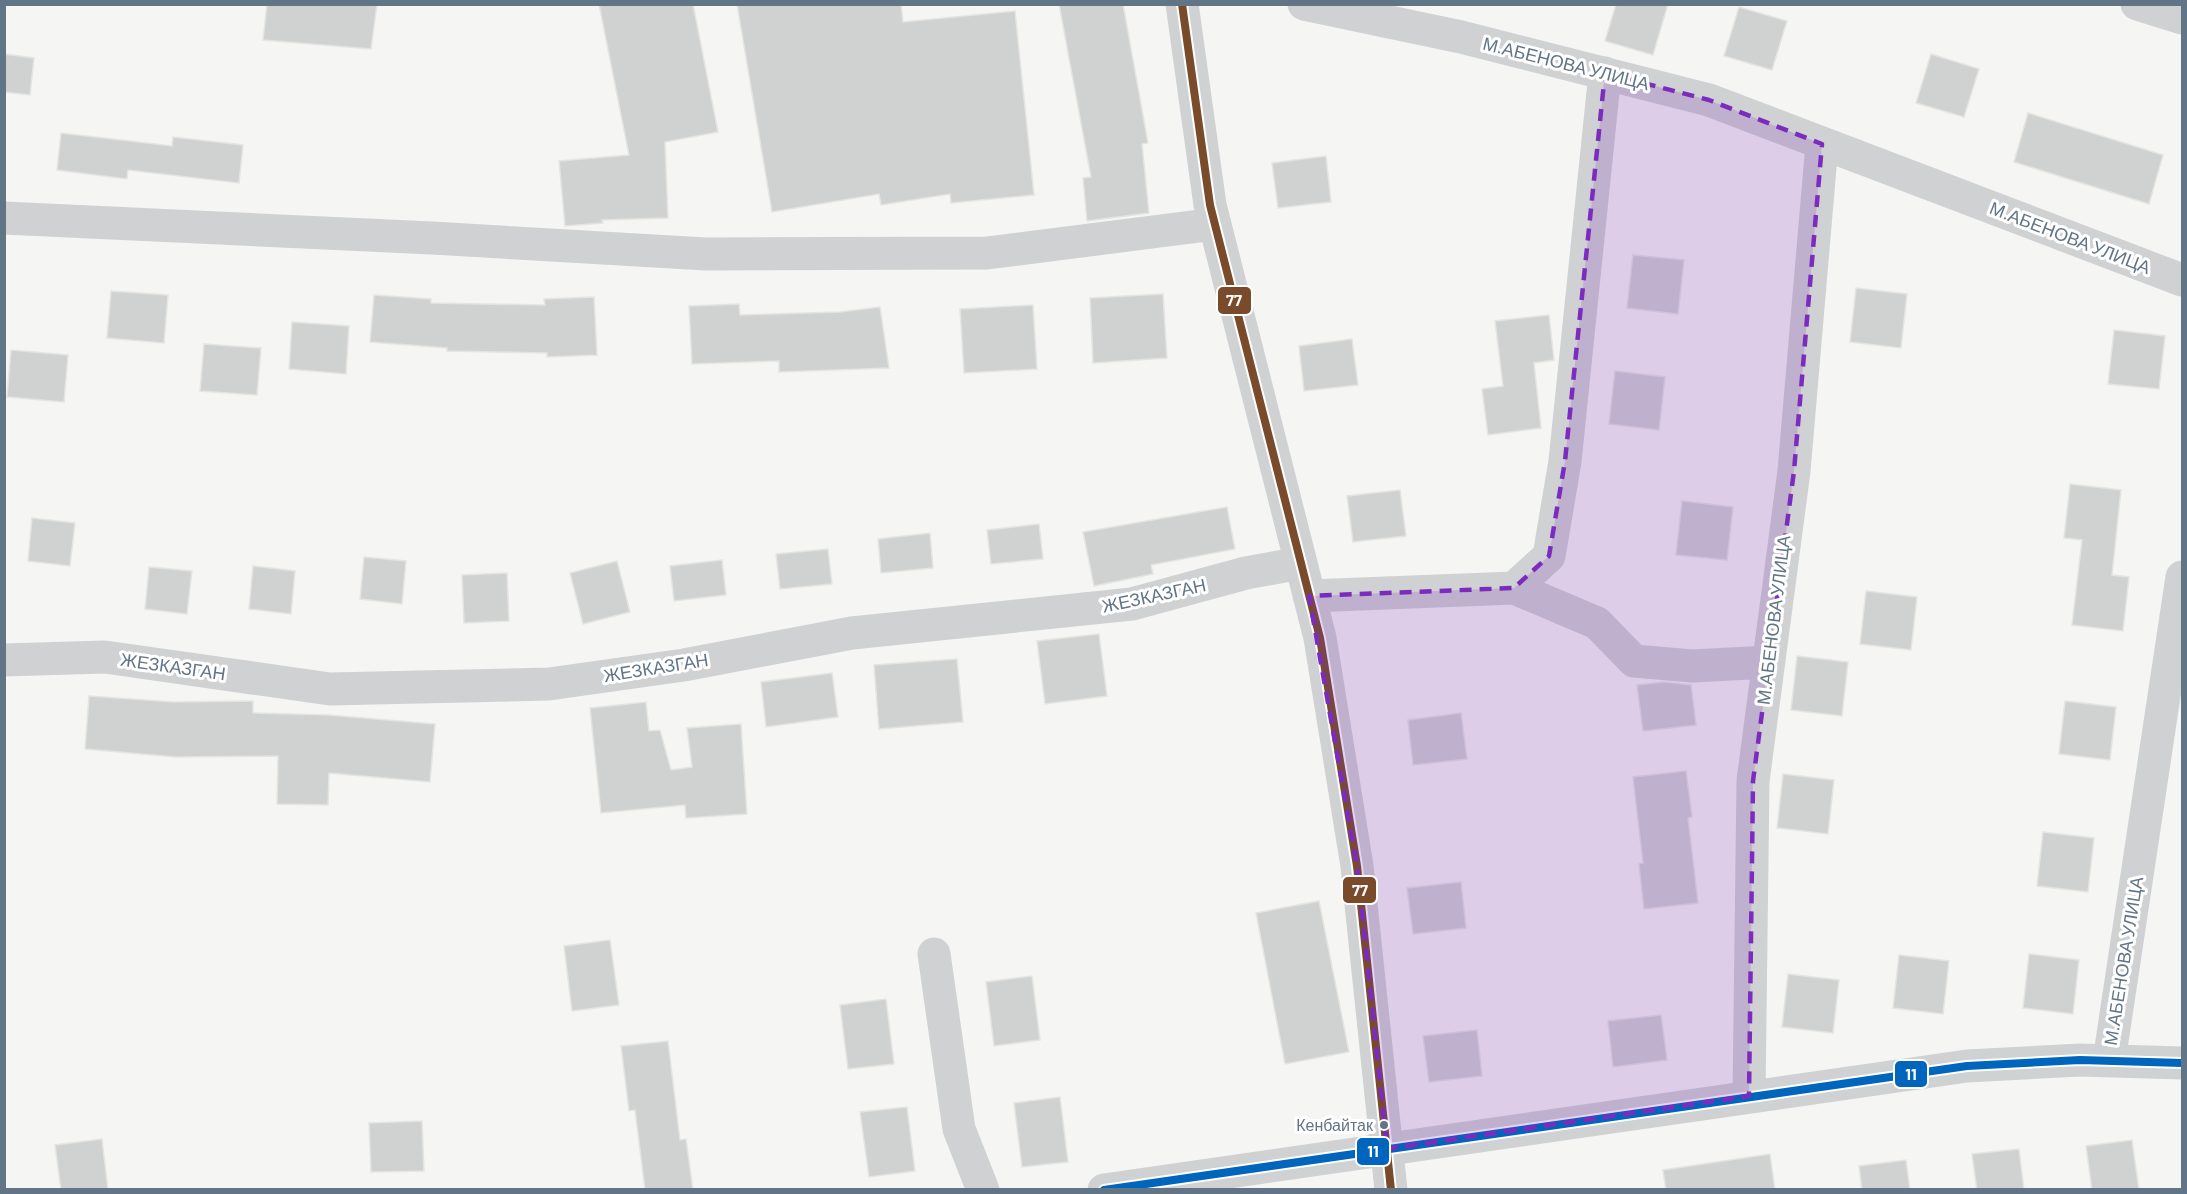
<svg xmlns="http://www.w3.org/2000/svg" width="2187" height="1194" font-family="Barlow,sans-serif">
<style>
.building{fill:#d0d1d1;stroke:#e4e4e2;stroke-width:1.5}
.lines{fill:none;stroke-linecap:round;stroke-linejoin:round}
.minor{stroke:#d0d1d2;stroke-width:33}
.bus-1-casing{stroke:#fff;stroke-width:12}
.bus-2-casing{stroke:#fff;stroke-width:12}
.bus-1{stroke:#7a4b2a;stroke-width:8}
.bus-2{stroke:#0065bd;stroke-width:8}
.marked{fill:#7b2cbf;fill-opacity:0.2;stroke:#7b2cbf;stroke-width:4.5;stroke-dasharray:12 8;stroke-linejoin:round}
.bus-dot{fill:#627586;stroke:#fff;stroke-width:2}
.labels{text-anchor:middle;stroke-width:6;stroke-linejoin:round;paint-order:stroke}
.bus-label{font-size:16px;fill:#627586;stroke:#fff;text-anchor:end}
.street-label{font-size:18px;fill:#627586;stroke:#fff}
.line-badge{stroke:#fff;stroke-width:2}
.badge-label{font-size:16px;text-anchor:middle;font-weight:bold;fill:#fff}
</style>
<rect width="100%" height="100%" fill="#f5f5f3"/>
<path class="building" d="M267,4H377L371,49L263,40Z
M599,4H693L718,132L665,142L668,218L602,220L603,223L565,226L559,161L629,155Z
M737,4H901L903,22L1015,11L1034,195L951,203L950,194L881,205L879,194L772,212Z
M1059,4H1123L1148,143L1142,144L1149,213L1087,221L1083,178L1091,177Z
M1616,4H1668L1653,55L1605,41Z
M1739,7L1787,21L1772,70L1724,56Z
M4,54L34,58L30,95L4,92Z
M1931,54L1979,69L1964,117L1916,103Z
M2028,113L2163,155L2149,204L2014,162Z
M61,133L172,146L173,137L243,145L239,183L128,170L127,179L57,170Z
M1326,156L1331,202L1278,208L1272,163Z
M1633,255L1684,260L1678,314L1627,308Z
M1856,288L1907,294L1901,348L1850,342Z
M111,291L168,295L164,343L107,338Z
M1163,294L1167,358L1093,363L1090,298Z
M374,295L431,299V303L545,305L544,299L594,297L597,355L547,357V353L447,351V348L370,342Z
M739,304L740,315L840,312L880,307L889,368L779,372V361L692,364L689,306Z
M1033,305L1037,369L964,373L960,309Z
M1549,315L1554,360L1534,363L1541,428L1488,435L1482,389L1503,386L1495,321Z
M292,322L349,326L346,374L289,369Z
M2114,330L2165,336L2159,389L2108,384Z
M1352,339L1358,385L1304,391L1299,346Z
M204,344L261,348L257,395L200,391Z
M11,350L68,355L64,402L7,397Z
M1615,371L1665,377L1659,430L1609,424Z
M2070,484L2121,490L2112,575L2129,577L2123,631L2072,625L2082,540L2064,538Z
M1400,490L1406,536L1353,542L1347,496Z
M1682,501L1733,507L1727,560L1676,555Z
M1227,507L1235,549L1151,565L1153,574L1094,586L1083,532Z
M32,518L75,523L70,566L28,561Z
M1039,524L1043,559L991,564L987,530Z
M930,533L933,568L881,573L878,539Z
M828,549L832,584L780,589L776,554Z
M364,557L406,561L402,604L360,599Z
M722,560L726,595L674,601L670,566Z
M617,561L630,612L583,624L570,573Z
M253,566L295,571L291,614L249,609Z
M149,567L192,571L187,614L145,609Z
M507,573L509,621L464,623L462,575Z
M1866,591L1917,597L1911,650L1860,644Z
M1099,634L1107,696L1045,704L1037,641Z
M1797,656L1848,662L1842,716L1791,710Z
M957,659L963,722L879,729L874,665Z
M832,673L838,717L766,727L761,682Z
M1664,682L1691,685L1696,725L1643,731L1637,685Z
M89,696L174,702L253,701V713L328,715L435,724L430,782L329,773L328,805L277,804L278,756L176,757L85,749Z
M2065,701L2116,707L2110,760L2059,754Z
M646,702L649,731L660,730L671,770L692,767L687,728L741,724L747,814L686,818L685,805L601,813L590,708Z
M1461,713L1467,759L1413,765L1408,720Z
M1686,771L1692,817L1688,818L1698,903L1644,909L1639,864L1643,863L1633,777Z
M1783,774L1834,780L1828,834L1777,828Z
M2043,832L2094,838L2088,892L2037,886Z
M1461,882L1466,928L1413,934L1407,888Z
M1319,901L1349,1052L1285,1064L1256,913Z
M610,940L619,1005L572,1011L564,946Z
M2029,954L2079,960L2073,1014L2023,1008Z
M1899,955L1949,961L1943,1014L1893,1008Z
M1788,974L1839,980L1833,1033L1782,1027Z
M1032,976L1040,1040L994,1046L986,982Z
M886,999L894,1064L848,1069L840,1005Z
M1661,1015L1667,1060L1613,1067L1608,1021Z
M1477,1030L1482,1076L1429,1082L1423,1036Z
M668,1041L680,1140L686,1139L693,1190H645L635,1110L629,1111L621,1046Z
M1060,1097L1068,1162L1022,1167L1014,1103Z
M907,1107L915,1171L869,1177L860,1112Z
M422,1121L424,1171L371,1172L369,1123Z
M102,1139L108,1190H61L55,1145Z
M2132,1140L2139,1190H2092L2086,1146Z
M2019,1149L2024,1190H1977L1972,1154Z
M1770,1154L1775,1190H1666L1663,1170Z
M1906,1160L1910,1190H1862L1859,1166Z"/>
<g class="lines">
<path class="minor" d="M1182,4L1210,205L1320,638L1357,866L1391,1190
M1304,4L1461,37L1709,100L2182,280
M2137,4L2182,18
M4,218L432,238L706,254L987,253L1215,224
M1514,588L1597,623L1634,661L1692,666L1769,662
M1309,596L1514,588L1549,556L1565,461L1605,73
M4,660L105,657L330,689L549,684L684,665L852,633L1132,604L1246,573L1301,563
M934,954L959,1129L983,1190
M2109,1061L2182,577
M1749,1096L1753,781L1794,471L1822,144
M1104,1190L1967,1066L2080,1060L2182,1063"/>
<g class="bus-1-casing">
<path id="bus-1" d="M1182,4L1210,205L1320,638L1357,866L1391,1190"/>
</g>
<g class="bus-2-casing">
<path id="bus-2" d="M1104,1190L1967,1066L2080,1060L2182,1063"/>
</g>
<use href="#bus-1" class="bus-1"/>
<use href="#bus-2" class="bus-2"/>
</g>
<path class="marked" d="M1605,73L1709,100L1822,144L1794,471L1753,781L1749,1096L1387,1149L1357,866L1309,596L1514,588L1549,556L1565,461Z"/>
<circle class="bus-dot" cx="1384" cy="1125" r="5"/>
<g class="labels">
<g class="bus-label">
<text x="1373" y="1131">Кенбайтак</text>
</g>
<g class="street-label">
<text transform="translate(1566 64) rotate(14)" y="6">М.АБЕНОВА УЛИЦА</text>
<text transform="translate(2070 238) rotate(21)" y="6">М.АБЕНОВА УЛИЦА</text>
<text transform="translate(1154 596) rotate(-12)" y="6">ЖЕЗКАЗГАН</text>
<text transform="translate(1774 620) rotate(-83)" y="6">М.АБЕНОВА УЛИЦА</text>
<text transform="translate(173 667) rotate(8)" y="6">ЖЕЗКАЗГАН</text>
<text transform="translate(656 668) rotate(-9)" y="6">ЖЕЗКАЗГАН</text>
<text transform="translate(2124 961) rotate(-81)" y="6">М.АБЕНОВА УЛИЦА</text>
</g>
</g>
<g class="line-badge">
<rect x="1217" y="286" width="35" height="29" rx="6" fill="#7a4b2a"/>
<rect x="1342" y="876" width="35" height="28" rx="6" fill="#7a4b2a"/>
<rect x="1894" y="1060" width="34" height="28" rx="6" fill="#0065bd"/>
<rect x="1356" y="1137" width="34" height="29" rx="6" fill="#0065bd"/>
</g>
<g class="badge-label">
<text x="1234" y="306">77</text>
<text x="1360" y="896">77</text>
<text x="1911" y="1080">11</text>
<text x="1373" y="1157">11</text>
</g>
<rect width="2187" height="1194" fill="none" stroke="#627586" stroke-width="12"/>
</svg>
